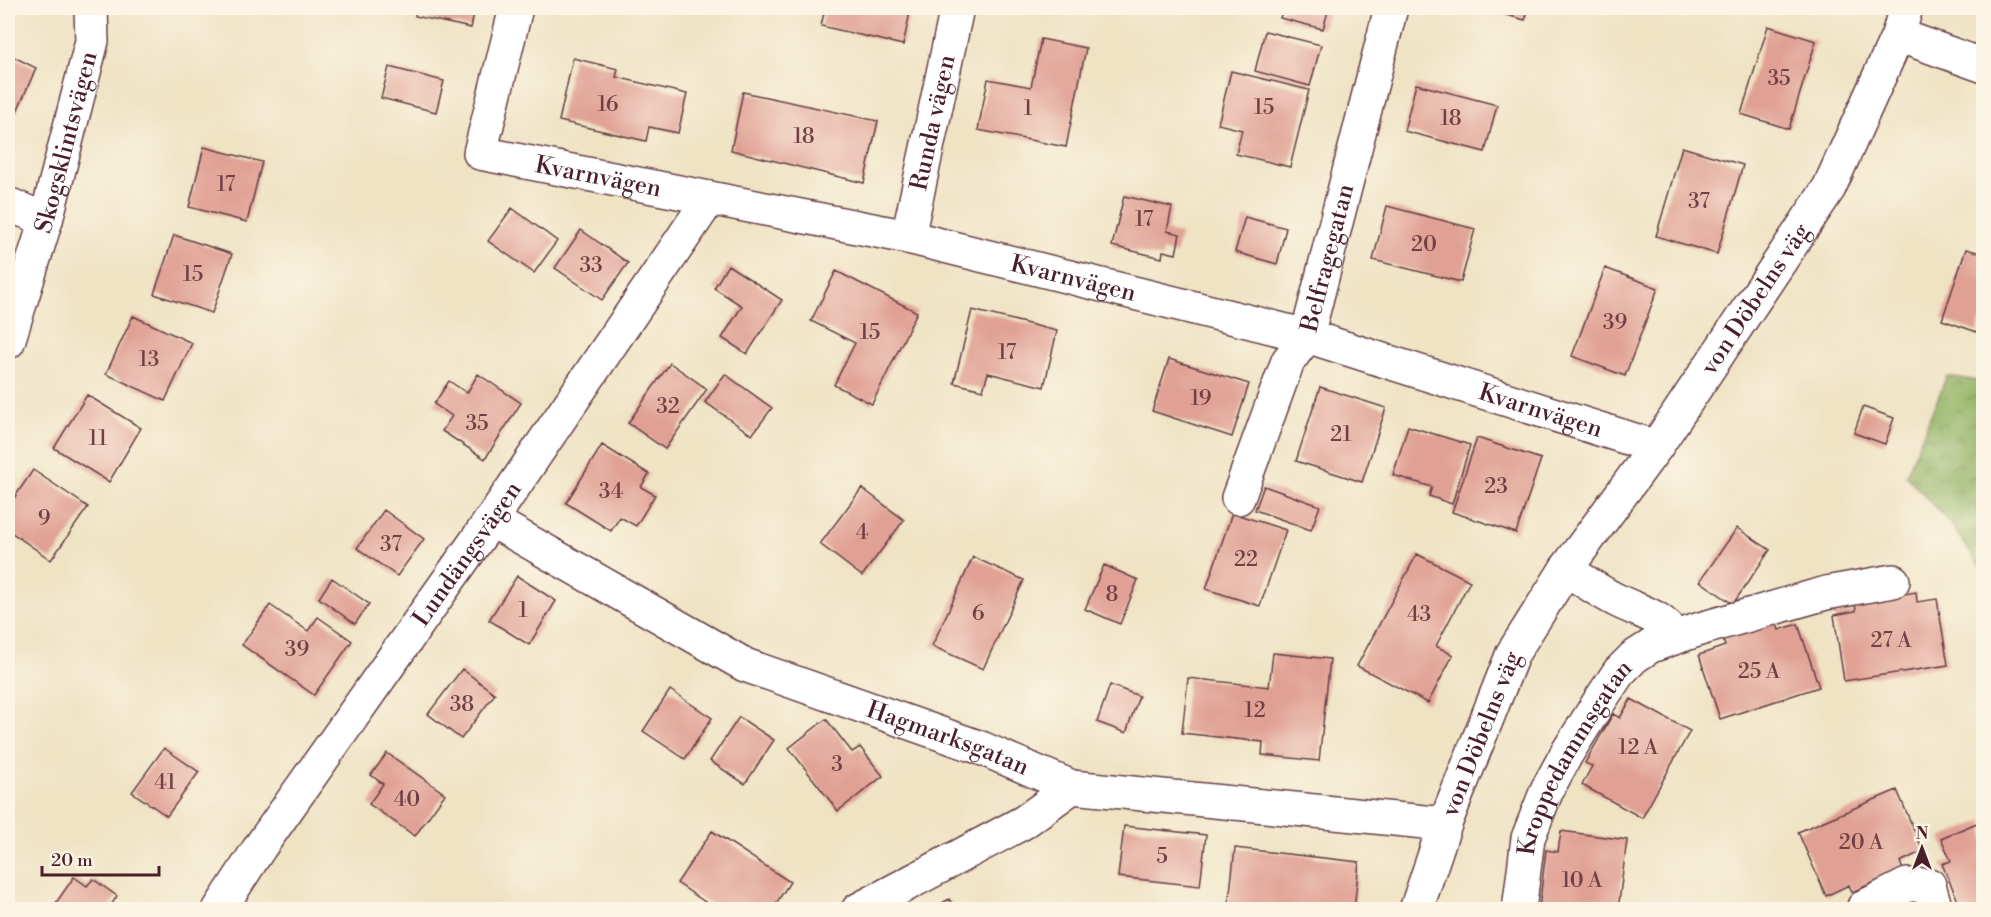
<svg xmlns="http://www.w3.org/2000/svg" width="1991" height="917" font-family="'Libre Bodoni',serif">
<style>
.forest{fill:url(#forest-crowns);stroke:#706a4a;stroke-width:1.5}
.building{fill:#e0a194}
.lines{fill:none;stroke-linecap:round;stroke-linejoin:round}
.minor-casing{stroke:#633c42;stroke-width:36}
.minor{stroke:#fff;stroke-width:33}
.labels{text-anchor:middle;stroke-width:4.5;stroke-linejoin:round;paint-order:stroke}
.number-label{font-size:21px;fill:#704045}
.street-label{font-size:24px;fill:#4a1f2b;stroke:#fcf5e5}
</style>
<defs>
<pattern id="forest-crowns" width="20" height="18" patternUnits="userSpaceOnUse" patternTransform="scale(1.5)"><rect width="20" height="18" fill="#96b669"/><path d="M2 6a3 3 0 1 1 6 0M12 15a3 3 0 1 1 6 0" fill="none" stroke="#7c9357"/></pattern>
</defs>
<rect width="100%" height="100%" fill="#fcf5e5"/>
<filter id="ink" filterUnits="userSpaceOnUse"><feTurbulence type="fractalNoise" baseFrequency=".0167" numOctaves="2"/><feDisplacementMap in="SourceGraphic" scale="12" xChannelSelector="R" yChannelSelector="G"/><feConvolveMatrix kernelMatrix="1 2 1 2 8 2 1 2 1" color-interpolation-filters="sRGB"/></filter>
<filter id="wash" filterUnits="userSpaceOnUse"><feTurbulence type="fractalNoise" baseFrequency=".008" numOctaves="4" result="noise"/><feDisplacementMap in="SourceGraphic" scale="24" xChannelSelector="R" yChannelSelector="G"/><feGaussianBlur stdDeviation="1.35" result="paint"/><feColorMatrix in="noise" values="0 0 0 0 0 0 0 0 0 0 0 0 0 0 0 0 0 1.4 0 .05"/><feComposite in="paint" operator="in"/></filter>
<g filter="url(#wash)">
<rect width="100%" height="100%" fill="#efe3c4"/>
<path class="forest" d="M1947,376L1983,382V571L1954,528L1906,475Z"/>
<g id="blocks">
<path class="building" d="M416,8H475L471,28L415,16Z
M825,8H911L903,45L821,26Z
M1283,8H1329L1323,29L1280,18Z
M1481,8H1529L1525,20Z
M1768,26L1816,41L1789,129L1741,114Z
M1265,31L1321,45L1310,86L1255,71Z
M1041,39L1086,48L1066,147L978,130L988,79L1031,87Z
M8,54L36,68L11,125L8,124Z
M573,58L618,69L616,77L687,94L678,133L649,127L646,141L559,121Z
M389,67L444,81L436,112L381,98Z
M1231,71L1309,90L1290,167L1236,154L1242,130L1218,124Z
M1416,84L1497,105L1485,152L1404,131Z
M743,92L878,121L864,183L731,150Z
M204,147L262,162L247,222L189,207Z
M1682,147L1743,165L1717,254L1656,236Z
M1124,196L1172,207L1167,231L1180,234L1176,254L1163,251L1162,258L1112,246Z
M1387,206L1475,229L1461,282L1373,260Z
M512,208L557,241L534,273L488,241Z
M1245,217L1286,228L1277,264L1235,252Z
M581,230L628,263L602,300L555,268Z
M174,235L232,254L212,313L154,294Z
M1966,249L1984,254V312L1977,332L1942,320Z
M728,265L782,300L747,354L722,338L742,306L714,288Z
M1605,268L1658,288L1625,376L1572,356Z
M836,271L917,312L872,404L834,385L855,343L811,321Z
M972,310L1057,331L1044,387L988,373L983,390L954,383Z
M133,316L192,343L165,401L106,374Z
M1169,359L1249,384L1232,437L1152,411Z
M670,363L707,389L665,449L628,423Z
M478,374L521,403L485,459L442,431L452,416L434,404L449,381L467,393Z
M725,374L772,408L752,435L705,402Z
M1320,387L1386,408L1362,482L1296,461Z
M87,395L141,428L109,482L54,448Z
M1863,407L1894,418L1885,444L1854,433Z
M1408,426L1470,445L1452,504L1429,496L1432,487L1393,475Z
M1477,438L1541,459L1516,533L1452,512Z
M602,445L649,474L641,487L655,495L636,526L620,517L611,531L566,503Z
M33,470L88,507L51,560L8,530V507Z
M1264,486L1320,506L1311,530L1255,510Z
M862,488L904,520L862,576L820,544Z
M384,510L424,539L397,576L357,548Z
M1232,513L1286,530L1260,606L1206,589Z
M1737,528L1770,550L1733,604L1700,581Z
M1417,554L1470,581L1436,646L1453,655L1428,703L1357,666Z
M973,557L1024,580L983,669L932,646Z
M1104,565L1138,580L1120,624L1085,609Z
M517,576L556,601L529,645L489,620Z
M332,578L369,604L355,624L319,598Z
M1916,592L1917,602L1937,599L1948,665L1844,681L1834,615L1856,611L1855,602Z
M270,605L308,631L318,617L352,641L314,695L242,645Z
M1776,622L1779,630L1798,624L1819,687L1720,719L1699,655L1725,646L1723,639Z
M1273,653L1330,659L1319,761L1262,755L1263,742L1182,733L1188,678L1269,687Z
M462,669L495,694L461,739L428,714Z
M1110,685L1139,696L1126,733L1097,722Z
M670,690L712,718L685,759L643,731Z
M1631,699L1690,731L1642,818L1582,785L1592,766L1585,763L1613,714L1620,718Z
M739,717L774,740L745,784L710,761Z
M826,719L852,752L860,747L883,776L838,811L789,748Z
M164,748L199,772L167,816L132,792Z
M387,753L445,794L415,836L369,804L383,784L371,775Z
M1897,790L1923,851L1900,862L1903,870L1852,892L1849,885L1826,896L1798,832Z
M1984,820V910H1962L1942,864L1951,861L1941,838Z
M1124,826L1206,835L1200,886L1118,877Z
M712,831L790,882L772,910H717L677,883Z
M1561,831L1627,840L1618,910L1539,909L1546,850L1558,852Z
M1235,848L1359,862L1354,910H1299L1271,907V910H1228Z
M74,877L87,886L93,879L117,896L108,910H51Z
M949,899L955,910H930Z"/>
</g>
</g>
<g filter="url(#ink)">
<use href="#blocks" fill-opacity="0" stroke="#633c42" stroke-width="1.5"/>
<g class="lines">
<g class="minor-casing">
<g id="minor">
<path id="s1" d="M516,8L480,153L908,237L1307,336L1656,447"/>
<path d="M1898,35L1984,66"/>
<path d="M8,204L46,220"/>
<path id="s2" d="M908,237L957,8"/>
<path id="s3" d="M8,342L46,220L92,41L91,8"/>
<path id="s4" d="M1238,498L1288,361L1307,336L1391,8"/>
<path id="s5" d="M491,520L745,665L981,748L1072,787L1445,824"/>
<path d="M1566,569C1583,580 1599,592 1618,601C1642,613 1659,614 1676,637"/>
<path id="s6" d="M219,910L260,847L491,520L710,198"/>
<path d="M858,910L1024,822L1072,787"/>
<path id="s7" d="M1416,910L1445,824L1513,653L1566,569L1656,447L1829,188L1898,35L1906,8"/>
<path id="s8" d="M1519,910L1528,838L1547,790L1567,753L1599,702L1619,672L1634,657L1651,646L1700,629L1826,593L1893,581"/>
<path d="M1864,910V907L1907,885H1929L1936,910"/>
</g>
</g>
<use href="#minor" class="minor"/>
</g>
</g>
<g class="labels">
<g class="number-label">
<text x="1779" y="85">35</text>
<text x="608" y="111">16</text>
<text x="1264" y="114">15</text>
<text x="1028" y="115">1</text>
<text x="1451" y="125">18</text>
<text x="804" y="143">18</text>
<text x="226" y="191">17</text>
<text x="1699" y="208">37</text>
<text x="1144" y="226">17</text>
<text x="1424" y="251">20</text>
<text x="591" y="272">33</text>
<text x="193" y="281">15</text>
<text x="1615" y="329">39</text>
<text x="870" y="339">15</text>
<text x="1007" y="359">17</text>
<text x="149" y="366">13</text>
<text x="1201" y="405">19</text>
<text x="668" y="413">32</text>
<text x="477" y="430">35</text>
<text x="1341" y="441">21</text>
<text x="98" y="445">11</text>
<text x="1496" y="493">23</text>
<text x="611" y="498">34</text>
<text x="44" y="525">9</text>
<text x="862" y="539">4</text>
<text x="391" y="551">37</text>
<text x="1246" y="566">22</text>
<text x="1112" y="601">8</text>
<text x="523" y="617">1</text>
<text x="978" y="620">6</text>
<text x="1419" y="621">43</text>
<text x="1891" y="647">27 A</text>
<text x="297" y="656">39</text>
<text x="1759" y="678">25 A</text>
<text x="462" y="711">38</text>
<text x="1255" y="717">12</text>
<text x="1638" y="754">12 A</text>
<text x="837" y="771">3</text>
<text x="165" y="789">41</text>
<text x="407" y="806">40</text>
<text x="1861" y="849">20 A</text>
<text x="1162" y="863">5</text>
<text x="1582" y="887">10 A</text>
</g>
<g class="street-label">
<text dy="8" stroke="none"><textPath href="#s2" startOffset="117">Runda vägen</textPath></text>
<text dy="8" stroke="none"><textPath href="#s3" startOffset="208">Skogsklintsvägen</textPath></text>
<text dy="8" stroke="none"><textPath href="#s1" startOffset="270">Kvarnvägen</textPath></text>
<text dy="8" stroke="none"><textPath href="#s4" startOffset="258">Belfragegatan</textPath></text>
<text dy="8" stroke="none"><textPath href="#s1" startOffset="756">Kvarnvägen</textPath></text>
<text dy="8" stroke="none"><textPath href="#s7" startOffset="704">von Döbelns väg</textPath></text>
<text dy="8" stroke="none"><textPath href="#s1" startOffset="1242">Kvarnvägen</textPath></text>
<text dy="8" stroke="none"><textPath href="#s6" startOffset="434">Lundängsvägen</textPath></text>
<text dy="8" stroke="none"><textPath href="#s7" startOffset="188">von Döbelns väg</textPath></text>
<text dy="8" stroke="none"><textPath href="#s5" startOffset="508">Hagmarksgatan</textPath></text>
<text dy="8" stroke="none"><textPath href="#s8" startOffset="165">Kroppedammsgatan</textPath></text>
</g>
</g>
<rect width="1991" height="917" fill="none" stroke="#fcf5e5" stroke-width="30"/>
<g transform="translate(1922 848)" stroke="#fcf5e5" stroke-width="4.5" paint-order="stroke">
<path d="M0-4.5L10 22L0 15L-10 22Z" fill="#4a1f2b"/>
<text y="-9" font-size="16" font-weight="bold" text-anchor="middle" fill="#4a1f2b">N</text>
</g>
<path d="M42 866v9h117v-9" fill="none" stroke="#4a1f2b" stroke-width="3"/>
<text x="51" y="866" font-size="18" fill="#4a1f2b" stroke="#fcf5e5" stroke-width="4.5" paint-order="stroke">20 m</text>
</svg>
